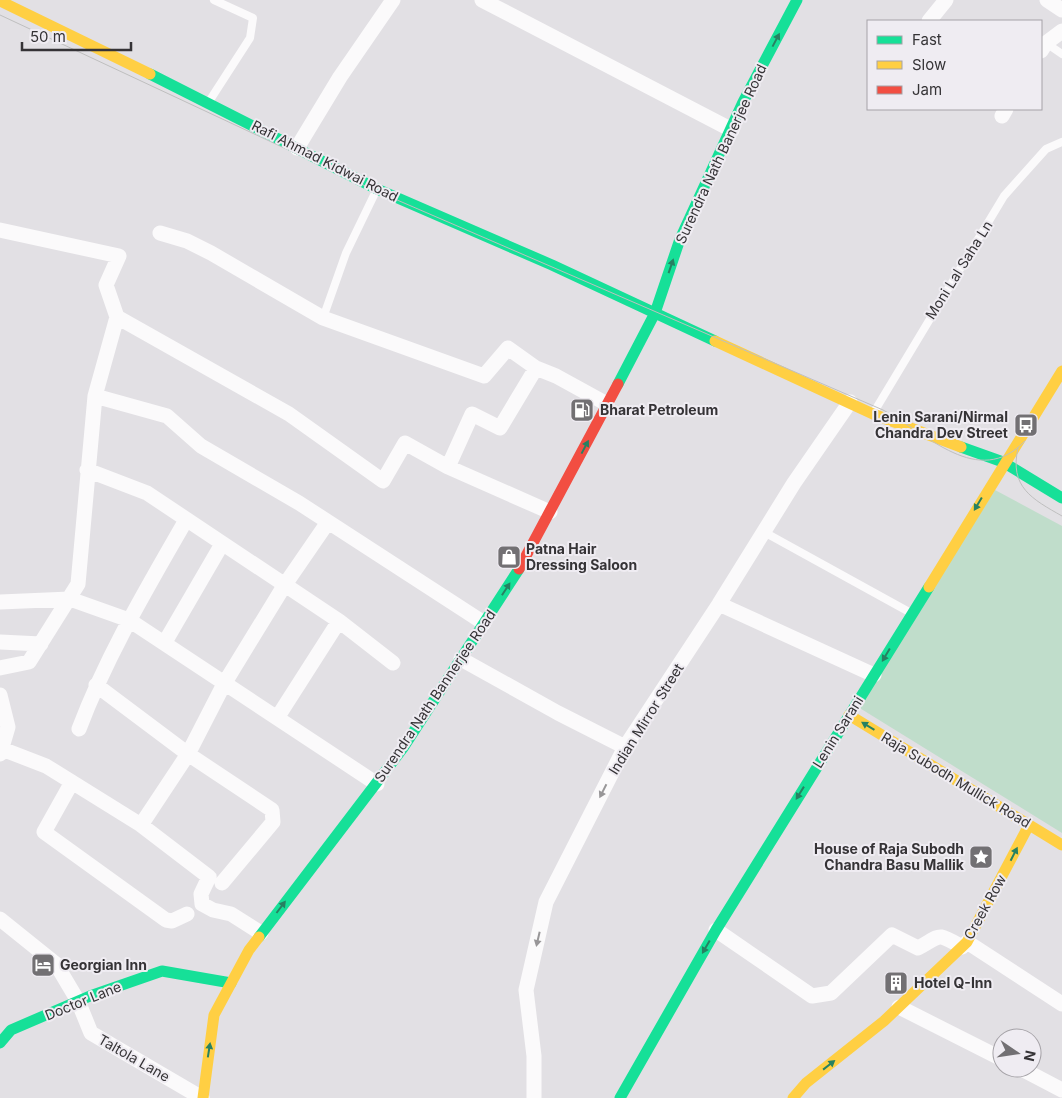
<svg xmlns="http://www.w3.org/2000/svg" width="1062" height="1098" font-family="Inter,sans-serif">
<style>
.green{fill:#c0ddcb}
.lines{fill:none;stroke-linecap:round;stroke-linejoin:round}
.lane{stroke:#fbfafb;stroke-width:8}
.street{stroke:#fbfafb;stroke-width:15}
.fast{stroke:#16e098;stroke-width:11}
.slow{stroke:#ffcf43;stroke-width:11}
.jam{stroke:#f24e42;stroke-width:11}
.tram{stroke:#bfbfbf;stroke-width:1}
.oneway{fill:#278162}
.oneway2{fill:#989698}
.labels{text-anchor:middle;stroke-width:4;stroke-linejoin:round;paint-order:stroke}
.street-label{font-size:14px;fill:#353336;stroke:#efecf2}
.poi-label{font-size:14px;font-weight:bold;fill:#353336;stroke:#efecf2;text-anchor:start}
</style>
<rect width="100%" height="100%" fill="#e2e0e4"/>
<path class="green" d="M995,490L1062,526V833L858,707Z"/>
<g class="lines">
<path class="lane" d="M1046,43L1062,54
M210,100L250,38L253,18L214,0
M323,318L346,253L376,191
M874,412L1004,196L1046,149L1062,142
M764,532L911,613"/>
<path class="street" d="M482,0L732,130
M1047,0L1062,10
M929,21L946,0
M1041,51L1046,43L1062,31
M1002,116L1006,109
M297,148L340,77L393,0
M0,230L119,256L106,285L117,317L95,396L78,584L29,662L0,668
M160,233L187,241L211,253L323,318L484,376L508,348L536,368L556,376L607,404
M117,317L289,414L383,481L405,443L448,467L472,414L500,428L536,368
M95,396L167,416L201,446L299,503L484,623
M448,467L550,512
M87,470L147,493L339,621L393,663
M0,602L70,599L129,620L377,784
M719,604L874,675
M0,642L41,644
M165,642L222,544
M461,659L558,713L625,747
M96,685L188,754L272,810L273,822L222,883
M0,695L8,727L0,754
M277,718L339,621
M79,729C107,655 147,588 186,520
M2,749L46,766L141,825L209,877L201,894L202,904L213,910L231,914L261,933
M72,782L44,832L166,920L172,921L187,914
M141,825L188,754L224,684L284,586L328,522
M0,919L56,964L78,1001L91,1033L202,1098
M716,930L812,996L831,993L892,935L918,948C942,935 936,932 962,947
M967,942L1062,1004
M899,1007L1002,1059
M1020,1068L1062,1090
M534,1098V1056L526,990L546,902L625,747L719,604L794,483L850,402"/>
<path class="fast" d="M150,74L377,189L552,265L715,341
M618,384L655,313L680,239L743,102L797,0
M961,447L1003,462L1062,498
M259,937L403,748L519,569
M0,1043L11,1030L90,996L162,971L231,983
M620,1098L716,930L929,587"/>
<path class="slow" d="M0,1L150,74
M715,341L873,414L961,447
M929,587L1062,371
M849,715L1062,845
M203,1098L214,1015L249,950L259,937
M793,1098L806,1083L884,1021L967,942L1029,825"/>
<path class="jam" d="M519,569L618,384"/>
<path class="tram" d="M0,15L374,190L883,410C927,433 978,490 1025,441
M1018,448C1009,487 1032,499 1062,516"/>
</g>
<defs><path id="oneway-solid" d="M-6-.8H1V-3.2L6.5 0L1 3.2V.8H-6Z" transform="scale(1.25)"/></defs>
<g class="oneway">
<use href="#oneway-solid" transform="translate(776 40) rotate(-62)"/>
<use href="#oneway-solid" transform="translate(671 266) rotate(-71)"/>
<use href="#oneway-solid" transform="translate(585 447) rotate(-62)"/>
<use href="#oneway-solid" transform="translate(978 504) rotate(121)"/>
<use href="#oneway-solid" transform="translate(506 589) rotate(-57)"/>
<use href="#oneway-solid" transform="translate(886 655) rotate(121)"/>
<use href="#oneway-solid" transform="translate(868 726) rotate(-149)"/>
<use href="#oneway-solid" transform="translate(800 793) rotate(122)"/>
<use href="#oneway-solid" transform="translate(1014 854) rotate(-63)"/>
<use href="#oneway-solid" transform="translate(281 907) rotate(-53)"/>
<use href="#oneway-solid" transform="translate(706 947) rotate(120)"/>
<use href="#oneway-solid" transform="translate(209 1050) rotate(-81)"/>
<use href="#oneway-solid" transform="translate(829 1065) rotate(-38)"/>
</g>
<g class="oneway2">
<use href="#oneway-solid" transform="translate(603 791) rotate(117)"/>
<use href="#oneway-solid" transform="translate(538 939) rotate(103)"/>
</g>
<defs>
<g id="fuel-square" transform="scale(1.25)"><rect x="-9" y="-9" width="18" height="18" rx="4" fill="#727073" stroke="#efecf2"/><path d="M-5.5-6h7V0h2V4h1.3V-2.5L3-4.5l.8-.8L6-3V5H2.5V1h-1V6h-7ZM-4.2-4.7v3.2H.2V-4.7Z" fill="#fff"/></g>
<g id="bus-square" transform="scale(1.25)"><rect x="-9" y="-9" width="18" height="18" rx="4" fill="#727073" stroke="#efecf2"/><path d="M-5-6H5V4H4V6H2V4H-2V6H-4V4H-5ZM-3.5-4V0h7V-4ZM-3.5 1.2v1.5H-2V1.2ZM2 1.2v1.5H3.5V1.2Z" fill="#fff"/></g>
<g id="shop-square" transform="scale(1.25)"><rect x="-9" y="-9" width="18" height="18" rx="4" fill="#727073" stroke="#efecf2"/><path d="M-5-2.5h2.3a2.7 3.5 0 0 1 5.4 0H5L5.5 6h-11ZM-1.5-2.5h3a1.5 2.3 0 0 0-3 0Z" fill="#fff"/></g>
<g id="sight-square" transform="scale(1.25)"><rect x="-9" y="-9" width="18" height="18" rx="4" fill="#727073" stroke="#efecf2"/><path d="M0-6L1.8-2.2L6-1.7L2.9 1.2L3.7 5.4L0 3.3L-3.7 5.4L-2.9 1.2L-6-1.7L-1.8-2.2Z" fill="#fff"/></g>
<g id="hotel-square" transform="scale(1.25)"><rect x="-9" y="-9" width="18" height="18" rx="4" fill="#727073" stroke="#efecf2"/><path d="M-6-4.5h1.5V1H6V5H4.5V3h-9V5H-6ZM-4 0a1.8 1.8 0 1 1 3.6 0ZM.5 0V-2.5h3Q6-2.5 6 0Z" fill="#fff"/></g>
<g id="building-square" transform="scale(1.25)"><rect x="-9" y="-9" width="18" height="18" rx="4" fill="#727073" stroke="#efecf2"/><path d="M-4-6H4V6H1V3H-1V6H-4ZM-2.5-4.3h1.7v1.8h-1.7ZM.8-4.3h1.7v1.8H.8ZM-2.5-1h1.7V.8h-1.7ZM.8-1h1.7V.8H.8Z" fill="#fff"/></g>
</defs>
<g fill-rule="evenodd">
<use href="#fuel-square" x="582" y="410"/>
<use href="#bus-square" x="1026" y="425"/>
<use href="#shop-square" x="509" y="557"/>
<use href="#sight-square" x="981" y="857"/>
<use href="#hotel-square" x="43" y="965"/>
<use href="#building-square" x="896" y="983"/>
</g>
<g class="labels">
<g class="street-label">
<text transform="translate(721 154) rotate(-65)" y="5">Surendra Nath Banerjee Road</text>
<text transform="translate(325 161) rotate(27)" y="5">Rafi Ahmad Kidwai Road</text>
<text transform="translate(959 270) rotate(-58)" y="5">Moni Lal Saha Ln</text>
<text transform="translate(435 696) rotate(-56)" y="5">Surendra Nath Bannerjee Road</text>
<text transform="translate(646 719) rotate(-58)" y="5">Indian Mirror Street</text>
<text transform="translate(838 732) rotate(-58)" y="5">Lenin Sarani</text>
<text transform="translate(956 780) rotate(31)" y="5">Raja Subodh Mullick Road</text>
<text transform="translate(985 907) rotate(-61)" y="5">Creek Row</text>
<text transform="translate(83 1001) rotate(-22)" y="5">Doctor Lane</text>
<text transform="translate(134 1058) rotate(30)" y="5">Taltola Lane</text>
</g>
<g class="poi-label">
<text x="600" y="415">Bharat Petroleum</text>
<text x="1008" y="422" text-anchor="end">Lenin Sarani/Nirmal<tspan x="1008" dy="16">Chandra Dev Street</tspan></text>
<text x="526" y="554">Patna Hair<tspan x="526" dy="16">Dressing Saloon</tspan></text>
<text x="964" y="854" text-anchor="end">House of Raja Subodh<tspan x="964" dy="16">Chandra Basu Mallik</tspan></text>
<text x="60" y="970">Georgian Inn</text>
<text x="914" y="988">Hotel Q-Inn</text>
</g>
</g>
<rect x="867" y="20" width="175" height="90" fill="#efecf2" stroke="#a5a2a7"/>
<rect x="877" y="36" width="25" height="8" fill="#16e098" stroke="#a5a2a7"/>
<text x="912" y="45" font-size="15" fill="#353336">Fast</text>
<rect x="877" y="61" width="25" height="8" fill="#ffcf43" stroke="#a5a2a7"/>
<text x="912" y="70" font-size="15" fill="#353336">Slow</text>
<rect x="877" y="86" width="25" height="8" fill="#f24e42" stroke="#a5a2a7"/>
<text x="912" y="95" font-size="15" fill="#353336">Jam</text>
<g transform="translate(1017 1053) rotate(103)"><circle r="24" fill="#efecf2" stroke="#a5a2a7"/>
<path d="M0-4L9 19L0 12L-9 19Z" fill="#727073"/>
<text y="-8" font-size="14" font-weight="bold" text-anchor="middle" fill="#353336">N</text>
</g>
<path d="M22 42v8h109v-8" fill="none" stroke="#353336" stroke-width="2.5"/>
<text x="30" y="42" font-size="15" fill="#353336" stroke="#efecf2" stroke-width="4" paint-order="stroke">50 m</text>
</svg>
